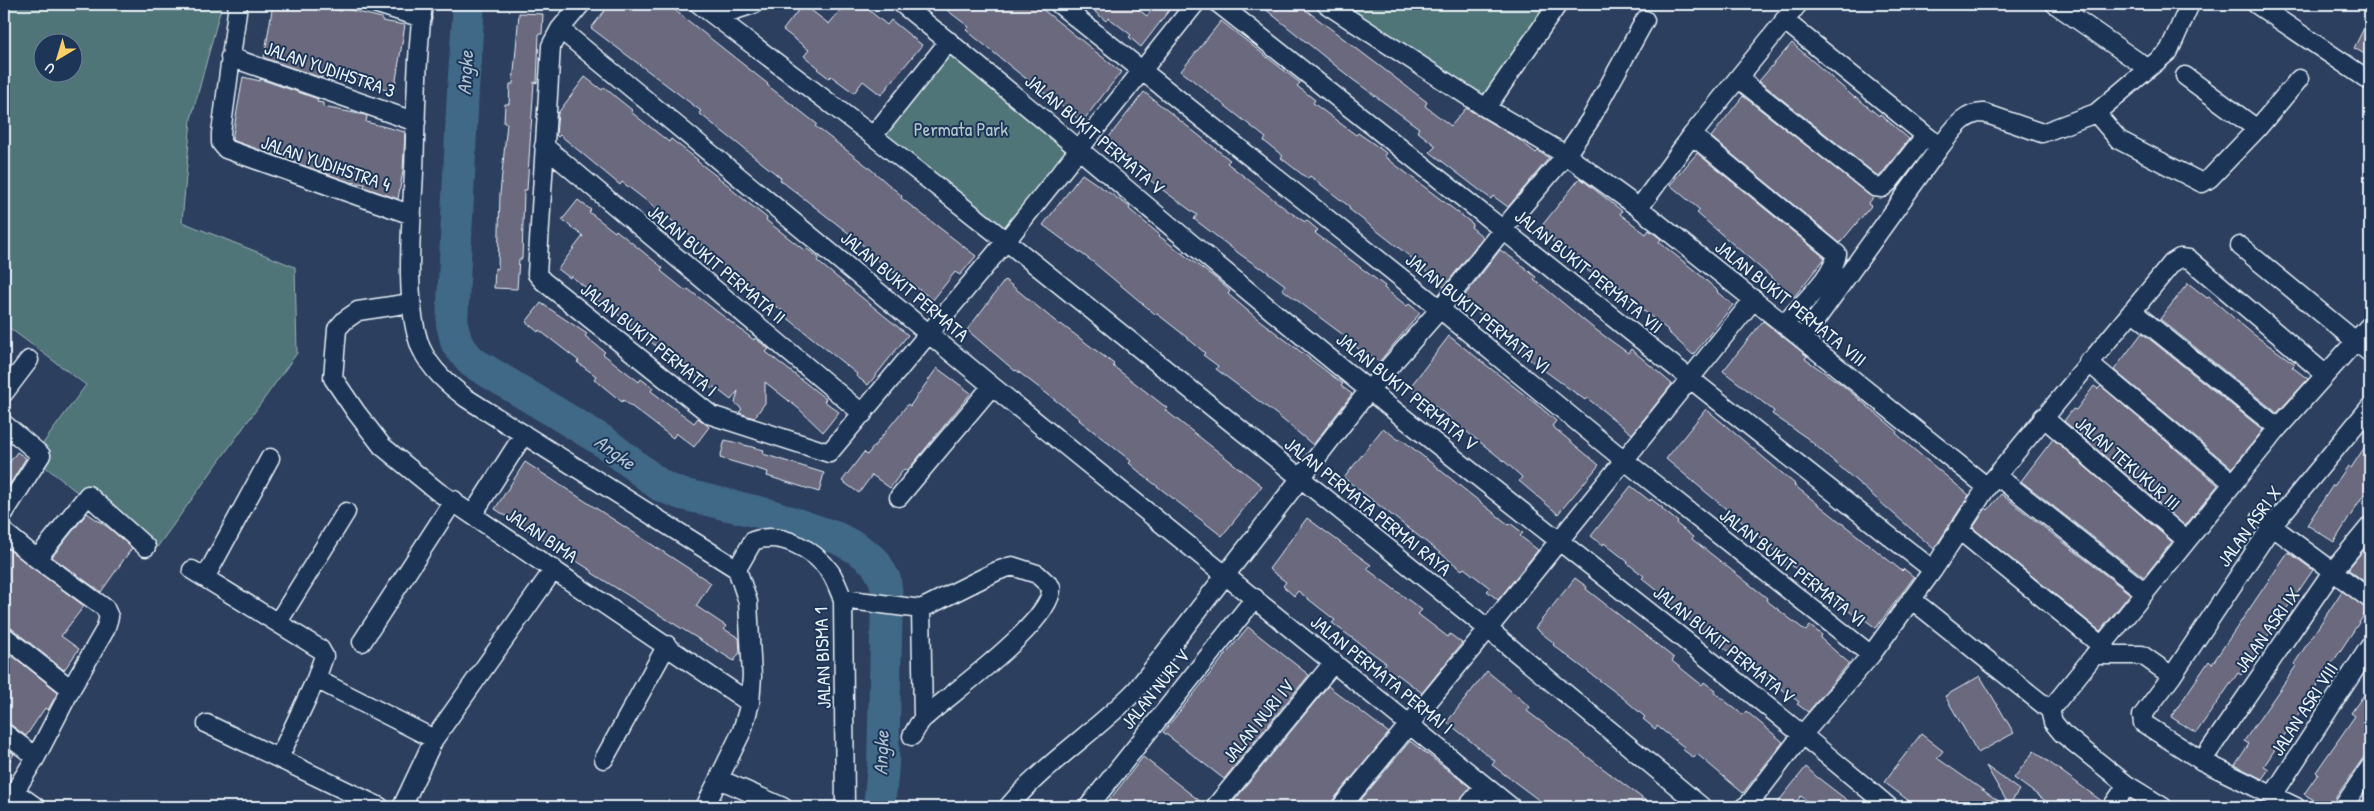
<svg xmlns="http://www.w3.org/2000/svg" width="2374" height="811" font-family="'Patrick Hand',sans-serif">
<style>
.green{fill:#4f7578;stroke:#9cb3b8;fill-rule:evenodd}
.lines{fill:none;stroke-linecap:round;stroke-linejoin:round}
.river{stroke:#406887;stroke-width:32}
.building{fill:#6a697e;stroke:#e8f1f8}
.street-casing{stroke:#e8f1f8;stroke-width:21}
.street{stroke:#1d3557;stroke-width:18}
.labels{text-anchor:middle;stroke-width:4;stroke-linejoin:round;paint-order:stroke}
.street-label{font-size:19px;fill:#e8f1f8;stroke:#1d3557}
.park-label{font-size:19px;fill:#b2c6cb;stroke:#1d3557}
.water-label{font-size:20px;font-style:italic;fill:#adc1d0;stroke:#1d3557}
</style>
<rect width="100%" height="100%" fill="#2c3f5f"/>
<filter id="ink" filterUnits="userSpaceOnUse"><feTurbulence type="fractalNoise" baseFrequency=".02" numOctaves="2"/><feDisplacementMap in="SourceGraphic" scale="10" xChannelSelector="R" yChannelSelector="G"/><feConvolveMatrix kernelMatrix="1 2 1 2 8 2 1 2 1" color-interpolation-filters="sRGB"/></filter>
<g filter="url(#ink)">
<path class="green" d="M4,4H222L191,119L182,222L295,267L297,353L153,553L33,457L86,385L4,324ZM42,42H72V72H42Z
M1329,4H1557L1490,110Z
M949,41L1079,148L1006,241L873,136Z"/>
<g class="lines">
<path class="river" d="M469,4L463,90L452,324L457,344L472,362L603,441L661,486L681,494L767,514L837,538L858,549L875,562L885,580L887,597L883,766L879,807"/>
</g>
<path class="building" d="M273,4H308L341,11L342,8L382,18V21L405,25L394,92L356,82V80L322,74V78L264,58Z
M610,4H667L768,84L767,85L817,124L815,126L867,166L902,196L901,198L976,256L960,275L955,272L933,300L895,271L894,273L865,251L867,249L851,235L780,180L781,178L699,113L701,111L591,28Z
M803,4L829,24L845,4H854L862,10L865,7L887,25L891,20L922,45L881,95L863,81L854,93L831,76L829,78L817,69L819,68L804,56L809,50L783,30Z
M939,4H1036L1121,72L1082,122L1015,70L966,30L969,27Z
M1091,4H1131L1147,16L1156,4H1174L1141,47L1129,37L1131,35L1109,18L1106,21L1095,12L1097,9Z
M1259,4H1298L1427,102L1425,106L1451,126L1466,108L1518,139L1536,153L1538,151L1549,158L1508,207L1493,196L1491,199L1430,152L1436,146L1417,131L1419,128L1352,79Z
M519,13L543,14L542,34H539L537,83L534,82L527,190H524L522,259H519L517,289L494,288L495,268L498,269L500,194L507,123H504L505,104H509L510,84H513Z
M2370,16V57L2354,48Z
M1221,21L1300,83L1297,86L1315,100L1313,103L1356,135L1358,133L1374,144L1386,153L1384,156L1473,224L1471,227L1483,237L1444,287L1408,255L1349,209L1350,207L1310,176L1308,179L1281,158L1283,156L1264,141L1266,138L1181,71Z
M1792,43L1855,98L1856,97L1879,116L1880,114L1909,139L1879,177L1759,81Z
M243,77L260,81V79L318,99L317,102L323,103V107L365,115L367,116L366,122L405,132L403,171L398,199L364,187L365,184L350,182L232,140Z
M585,77L602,90L604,87L617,98L632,110L631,112L669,142L671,139L698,160L697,161L732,188L731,189L767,218L766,220L804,250L806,248L819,258L817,261L908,335L868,385L856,376L857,374L785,316L787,314L729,273L730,271L701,247L702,245L665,215L622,182L620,185L560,135L558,137L556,135L558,113Z
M1144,92L1230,160L1227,163L1287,210L1305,222L1306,220L1318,230L1315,233L1385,286L1384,288L1407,306L1409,304L1420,313L1379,362L1366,352L1364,353L1352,344L1354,343L1282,289L1285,285L1261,267L1260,268L1241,255L1194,219L1197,215L1160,188L1146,177L1148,175L1105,142Z
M1743,96L1873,198L1868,204L1871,206L1840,243L1711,137Z
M1697,153L1825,258L1794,297L1697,213L1700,210L1670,185Z
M1082,174L1130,207L1129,209L1160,235L1159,236L1215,278L1230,291L1228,294L1254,316L1343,384L1341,386L1352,394L1313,445L1276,414L1216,369L1218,366L1203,355L1205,353L1179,331L1156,313L1155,314L1093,262L1043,225Z
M1580,178L1622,211L1620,214L1646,234L1649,230L1661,239L1659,242L1699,274L1718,291L1717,292L1733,305L1693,355L1667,331L1668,330L1625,296L1627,293L1603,274L1599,279L1587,270L1589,267L1566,248L1564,250L1552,241L1554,239L1540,228Z
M578,200L591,210L589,212L615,232L616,230L663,268L661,271L686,291L688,289L754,340L755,338L769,349L766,352L826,399L824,401L839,412L823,432L798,408L765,382V403L754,418L742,414L739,412L742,409L735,403L738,391L731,400L714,387L712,389L643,336L642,338L630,328L632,325L596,299L598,297L571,276L570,278L558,269L583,236L562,220Z
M1500,250L1518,262L1536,277L1534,279L1592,327L1628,353L1631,349L1672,384L1632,434L1587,398L1585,400L1534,363L1501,335L1503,333L1462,299Z
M1005,280L1060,325L1061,324L1114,364L1113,366L1167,408L1165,410L1262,486L1222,536L1144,476L1129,463L1131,461L1079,420L1080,419L1016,370L1015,371L967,330Z
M2188,283L2207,298L2209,297L2253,334L2295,364L2292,367L2308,379L2277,413L2160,319Z
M541,303L587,334L585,336L605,352L603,354L639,382L641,379L653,388L651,391L694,423L698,418L709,427L694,447L676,433L673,438L623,400L622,402L594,379L596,376L577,362L579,361L539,330L538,332L526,322Z
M1763,321L1807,356L1805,359L1841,384L1897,431L1896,433L1911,447L1969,495L1934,549L1807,438L1772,414L1774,411L1723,371Z
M2142,333L2263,430L2232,468L2114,370Z
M1449,336L1540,407L1556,421L1552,426L1599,465L1558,514L1519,481L1522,477L1504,461L1462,428L1460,430L1448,421L1450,418L1410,387Z
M937,368L971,393L907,471L904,469L890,488L872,475L859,493L842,481L864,452L867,455L908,404L910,406Z
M2094,386L2098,389L2101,386L2218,485L2185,526L2064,421L2073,409L2076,410Z
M1706,409L1795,484L1794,485L1902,571L1904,569L1914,577L1876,628L1861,617L1859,619L1791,565L1788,568L1777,559L1780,555L1765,544L1766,542L1666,459Z
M1383,428L1399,440L1400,438L1509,525L1510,523L1523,533L1520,536L1538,550L1498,600L1487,591L1490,588L1464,568L1462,570L1344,478Z
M2053,439L2172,542L2144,577L2021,481Z
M2370,439V487L2365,495L2364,494L2334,542L2307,525L2333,485L2334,486L2348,466L2351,468Z
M725,440L764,450L763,454L824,473L819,492L767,476L768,472L720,458Z
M17,452L26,458L4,494V470Z
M525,462L711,583L696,606L726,626L724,629L739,638L740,652L734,661L592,573V571L495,509Z
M1631,486L1650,501L1651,499L1663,508L1662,509L1678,522L1677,524L1693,537L1692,539L1767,598L1766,600L1789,618L1806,631L1810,626L1822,635L1820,638L1849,663L1808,712L1797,704L1799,702L1763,675L1761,677L1684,616L1657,593L1658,591L1642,578L1644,576L1627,563L1628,562L1604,543L1603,545L1591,536Z
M2001,494L2130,594L2100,631L1973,528L1986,508L1988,510Z
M87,513L109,528L132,548L101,592L52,557Z
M1307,518L1371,565L1367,569L1422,610L1418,614L1448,637L1450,634L1462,643L1422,693L1397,674L1395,677L1383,667L1386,663L1332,623L1335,620L1298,591L1294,596L1283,586L1286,582L1269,569Z
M2370,542V586L2348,569Z
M4,546L84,606L61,636L79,649L64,670L11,628L4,626Z
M2288,552L2313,570L2241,675L2238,673L2196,733L2171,717L2209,661L2212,664Z
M1575,578L1587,587L1586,589L1674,658L1672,661L1702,685L1704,682L1716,691L1715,693L1743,715L1746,711L1783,742L1743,793L1697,754L1694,758L1682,749L1684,747L1657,726L1655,729L1643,719L1645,717L1623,698L1553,645L1554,643L1535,628Z
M2342,591L2368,609L2264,766L2269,769L2262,779L2235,765L2249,744L2244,741L2296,666L2294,664Z
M1248,627L1309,675L1224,779L1163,732Z
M4,649L58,692L48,710L45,708L26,736L10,724L4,723Z
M1487,671L1530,707L1527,711L1654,807H1548L1492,765L1495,761L1447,722Z
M1980,676L2014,733L1978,753L1945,696Z
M1328,686L1389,733L1333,800L1331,807H1229Z
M2370,686V748L2336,797L2333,807H2325L2304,794L2318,774L2316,772L2355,716L2351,713Z
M1921,734L1943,751L1937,758L2007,807H1917L1884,782Z
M1410,741L1470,787L1459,800L1457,807H1355Z
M4,746L14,754L4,770Z
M2034,751L2103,802L2102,807H2054L2014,778Z
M1143,757L1205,805V807H1104Z
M1986,766L2019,790L2009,805L2003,795Z
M1806,767L1817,777L1856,807H1815L1801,796L1792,807H1774Z"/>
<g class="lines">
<g class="street-casing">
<path id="street" d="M238,4L221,133V143L226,149L412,215
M377,4L422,18
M423,4C416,59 416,115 414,171C412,219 403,304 421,348C431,370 448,384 466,398L737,569
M581,4L560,29L551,46L537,274L543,281L711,415L829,453L1006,241L1195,4
M699,4L873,136L1006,241L1488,629L1702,807
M902,4C1060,130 1212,264 1370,391C1543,530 1720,664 1889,807
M1059,4L1440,309L1624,460L1871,655
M1219,4C1457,192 1693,383 1933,570
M1326,4L1486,108L1566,155L1639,208L1987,487
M2055,4L2147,68
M2256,4L2370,81
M716,16L754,4
M1784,20L1935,143
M560,29L992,386L1511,807
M230,57L416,122
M2185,76L2257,129
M1739,79L1875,187L1882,188L1889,182L1925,136
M1486,108L1558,4
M2096,113L2119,140L2202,183L2210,178L2257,129L2299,79
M1692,135L1837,254C1834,276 1798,307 1784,325
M873,136L949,41
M544,146L863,414
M1639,208L1692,135L1798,4
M2240,246L2370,353
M411,303L358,311L345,320L337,329L333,378L356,412L382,446L437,491L750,703
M2132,311L2278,428
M1802,339L1940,147C1952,132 1963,112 1984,113L2042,133L2096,113L2169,51L2190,4
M2088,362L2233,483
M4,393L29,360
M2043,417L2186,540
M4,424L41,455L4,513
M1997,476L2145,592
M899,497L992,386
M473,514L524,434
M2261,518L2370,599
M1958,529L2102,646
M4,532L37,559L105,608L109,617L105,630L71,689L36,757L5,807
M37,559L88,495L146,547
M737,569L753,541C781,531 814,549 831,573C836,581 839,591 843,599L845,807
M192,570L320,649L324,656L316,679L434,739
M205,578L270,458
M843,599L921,609L997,571L1012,566L1037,574L1051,587C1055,620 950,694 925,717C919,721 916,730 912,736
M1911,599L2050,710
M921,609L923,718
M278,622L346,512
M4,636L71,689
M362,642L454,500
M2094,655H2142L2172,676L2142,716L2143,723L2202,761L2296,807
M2172,676L2272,526L2370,407
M207,724L380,807
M4,733L36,757
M279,758L316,679
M604,759L667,645
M2202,761L2332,572L2370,526
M719,779L783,807
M15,792L36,807
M2273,795L2370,646
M402,807L434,739L554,569
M705,807L742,731L750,703L752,676L748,602L737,569
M1008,807C1046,762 1097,731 1137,689L1369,390L1440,309L1503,229L1566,155L1590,120L1645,20
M1088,807L1255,598
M1215,807L1334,662
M1341,807L1488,629L1754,299
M1467,807L1485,786
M1744,807L1749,804L1802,735L1871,655L1933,570L1987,487L2172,263L2180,258L2189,259L2325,374
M2112,807L2127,785
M2163,807L2127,785L2062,733L2053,722L2050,710L2278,428L2370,325
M2343,807L2370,767"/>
</g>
<use href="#street" class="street"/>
</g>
</g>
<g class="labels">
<g class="street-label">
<text transform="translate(330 69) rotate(19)" y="7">JALAN YUDIHSTRA 3</text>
<text transform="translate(1095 134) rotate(40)" y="7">JALAN BUKIT PERMATA V</text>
<text transform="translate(326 163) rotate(19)" y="7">JALAN YUDIHSTRA 4</text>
<text transform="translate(717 264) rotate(40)" y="7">JALAN BUKIT PERMATA II</text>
<text transform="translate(1589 271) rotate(39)" y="7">JALAN BUKIT PERMATA VII</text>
<text transform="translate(905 286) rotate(40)" y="7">JALAN BUKIT PERMATA</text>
<text transform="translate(1791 303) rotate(39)" y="7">JALAN BUKIT PERMATA VIII</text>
<text transform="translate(1478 313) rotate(39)" y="7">JALAN BUKIT PERMATA VI</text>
<text transform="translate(649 339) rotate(39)" y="7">JALAN BUKIT PERMATA I</text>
<text transform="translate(1407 391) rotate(39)" y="7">JALAN BUKIT PERMATA V</text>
<text transform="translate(2128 463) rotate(41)" y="7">JALAN TEKUKUR III</text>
<text transform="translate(1368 506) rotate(39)" y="7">JALAN PERMATA PERMAI RAYA</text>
<text transform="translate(2249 526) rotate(-54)" y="7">JALAN ASRI X</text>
<text transform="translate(542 535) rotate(34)" y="7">JALAN BIMA</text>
<text transform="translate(1793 567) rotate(38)" y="7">JALAN BUKIT PERMATA VI</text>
<text transform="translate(2267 630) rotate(-55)" y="7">JALAN ASRI IX</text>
<text transform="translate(1724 644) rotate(39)" y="7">JALAN BUKIT PERMATA V</text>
<text transform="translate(822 658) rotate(-92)" y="7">JALAN BISMA 1</text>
<text transform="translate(1382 674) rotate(39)" y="7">JALAN PERMATA PERMAI I</text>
<text transform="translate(1155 689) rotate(-51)" y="7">JALAN NURI V</text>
<text transform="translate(2304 709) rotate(-57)" y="7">JALAN ASRI VIII</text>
<text transform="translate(1258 721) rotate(-51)" y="7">JALAN NURI IV</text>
</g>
<g class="park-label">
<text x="961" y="136">Permata Park</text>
</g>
<g class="water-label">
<text transform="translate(465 73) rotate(-87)" y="7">Angke</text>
<text transform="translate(615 452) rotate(36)" y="7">Angke</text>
<text transform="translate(881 753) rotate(-88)" y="7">Angke</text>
</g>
</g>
<rect width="2374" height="811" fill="none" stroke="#1d3557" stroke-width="20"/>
<rect x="10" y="10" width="2354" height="791" fill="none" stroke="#e8f1f8" stroke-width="2" filter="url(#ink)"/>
<g transform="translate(58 58) rotate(218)"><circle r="24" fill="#1d3557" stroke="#6e8097"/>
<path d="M0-4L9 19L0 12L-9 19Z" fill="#ffd166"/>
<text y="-8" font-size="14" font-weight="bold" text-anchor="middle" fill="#e8f1f8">U</text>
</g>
</svg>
